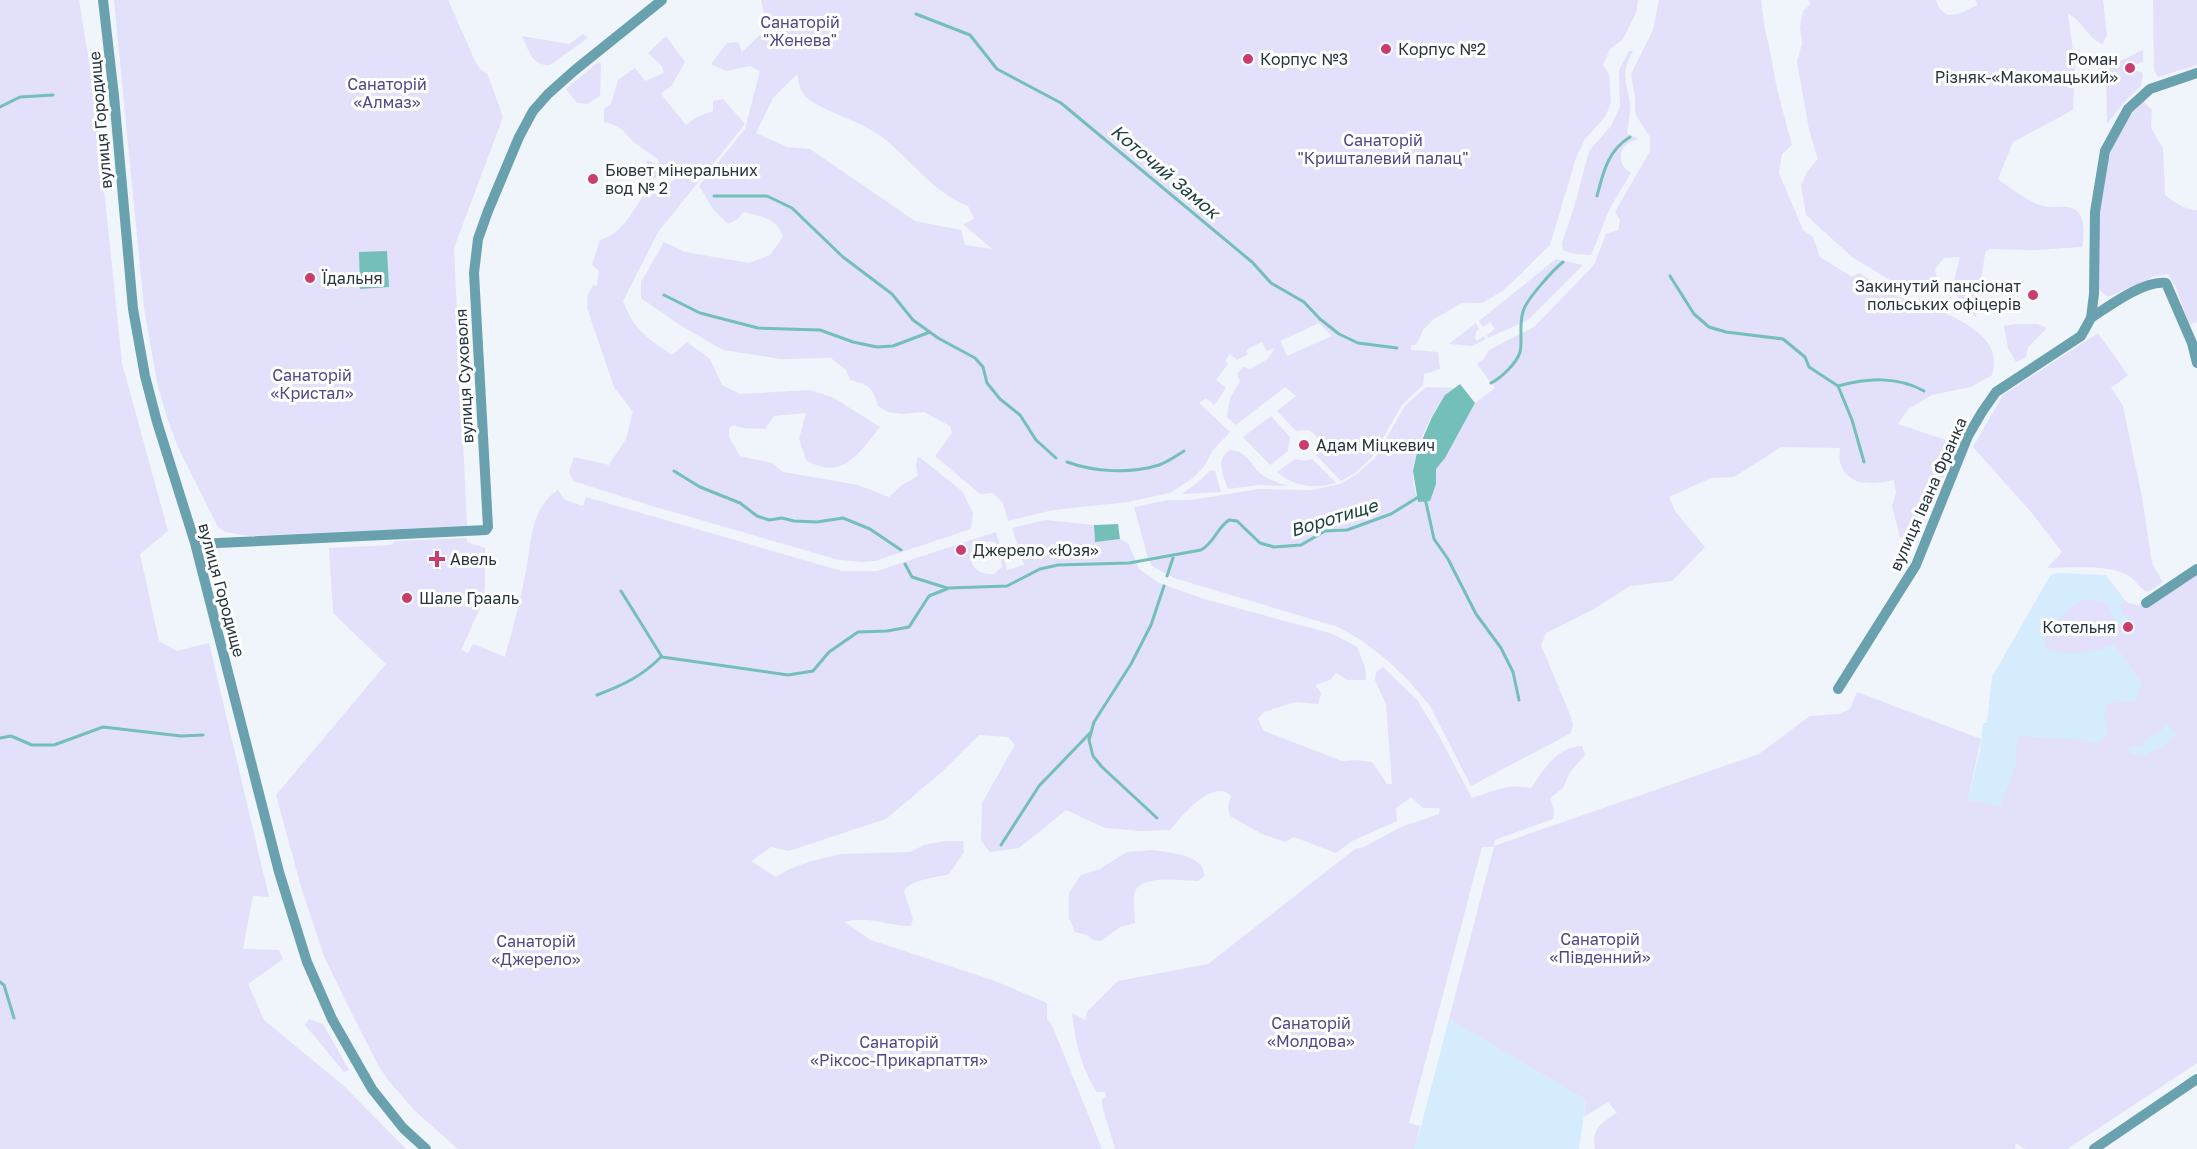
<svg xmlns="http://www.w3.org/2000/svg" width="2197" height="1149" font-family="'Golos Text',sans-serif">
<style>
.built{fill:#d4ecfe}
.green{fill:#e2e0fb;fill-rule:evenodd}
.water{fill:#74bfb9}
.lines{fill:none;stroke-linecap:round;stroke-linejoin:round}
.stream{stroke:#74bfb9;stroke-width:3}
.minor{stroke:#6aa1ae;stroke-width:10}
.poi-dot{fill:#c93c6c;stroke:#fff;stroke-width:2}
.labels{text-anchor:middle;stroke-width:6;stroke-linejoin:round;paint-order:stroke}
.park-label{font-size:16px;fill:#524789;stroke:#fff}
.poi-label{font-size:16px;fill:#27353e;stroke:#fff;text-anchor:start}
.street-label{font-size:16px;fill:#27353e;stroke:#fff}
.water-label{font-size:18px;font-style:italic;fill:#1d413f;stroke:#fff}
</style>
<rect width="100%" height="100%" fill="#eff5fa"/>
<path class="built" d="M2056,573L2106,575L2127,603L2146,607L2112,641L2197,766V850L1968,800L1980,751L1983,723H1987L1992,677L2050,576Z
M1449,1019L1586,1100L1579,1149H1415Z"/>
<path class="green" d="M0,0H79L94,92L122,363L168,531L140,554L159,641L177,651L209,643L269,897L253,896L243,949L279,950L283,959L248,984L264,1020L345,1087L406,1149H0Z
M114,0H448L475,61L479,68L488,75L503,117L454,248L467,526L250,536L225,532L218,527L178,447L167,418L157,382L144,308Z
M761,0H1638L1636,13L1623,39L1610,49L1603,65L1609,74L1611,103L1605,117L1585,139L1576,158L1550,245L1504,290L1482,303H1462L1434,319L1423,330L1417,344L1411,346V350L1438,352L1440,369L1424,374L1423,385L1402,405L1372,457L1355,473L1341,481L1316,455C1323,445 1319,435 1308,430L1296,431L1277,411L1296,396L1285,387L1236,425L1227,417L1230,398L1240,381L1237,374L1243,367L1250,369L1268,359L1275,348L1267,351L1262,342L1246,350L1248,354L1237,360L1230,354L1225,361L1228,364L1216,380L1226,388L1214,405L1206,398L1199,403L1230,432L1212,451L1205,465L1193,478L1170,493L1128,502L1053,510L1008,521L1003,503L993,493L980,494L935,456L952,433L950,426L924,412L902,414L888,412L878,406C873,386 868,385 850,380L846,370L831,358L781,359L723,350L680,325L641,298V282L664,242L685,252L749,263L770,255L783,237C777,218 761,216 743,212L738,219L728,224L713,209L699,186L745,129L760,71L750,66L726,71L711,64L727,43L738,42L742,52L767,28ZM797,74C800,87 799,92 811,101C833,115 861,121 882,137C912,160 932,192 968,206L974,219L963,224L992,249L965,245L961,230L915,221L810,149L787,147L756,133L773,98ZM1319,323L1332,336L1287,356L1280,341Z
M1659,0H1761L1765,30L1769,46L1777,89L1792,145L1782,154L1779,173L1803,230L1813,237L1820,257L1852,277L1860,273C1872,282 1885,292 1900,297C1928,307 1976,320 1991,348C1995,356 1994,367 1992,375L1971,387L1932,395L1908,409L1898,424L1957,444L1916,544L1900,537L1892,506L1896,492L1894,480C1875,484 1847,488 1840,462C1839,458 1840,452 1840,448L1781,447L1734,477L1711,478L1669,497L1675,511L1705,547L1672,581L1630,586L1594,609L1546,633L1541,645L1571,717L1573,725L1571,733L1471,786L1430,706L1407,679L1387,660L1361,640L1338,627L1174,578L1152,566L1148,558L1134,507L1168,500H1191L1259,489L1312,490L1340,484L1357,474L1375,458L1405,406L1426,387L1453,388C1434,404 1417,444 1413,469C1412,479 1415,492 1418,502L1436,484V469L1445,458L1475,403L1495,388L1477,364L1484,359L1489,350L1534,327L1594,265L1606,234L1618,230L1620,220L1615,212L1650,151V137L1637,117L1635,111V98L1631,74L1653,30Z
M1808,0H1936L1939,8L1947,15L1958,14L1978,5L1975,0H2103L2107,36L2102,44C2087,38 2083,20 2068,14L2075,65L2073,110L2013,142L1998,179C2010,188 2024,198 2037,204C2054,213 2078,196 2083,224C2084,233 2084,238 2082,247L2035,250L1990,249L1985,253L1976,317L1959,300L1953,285L1960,257L1944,258L1935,269L1938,283L1927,293L1895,283L1852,257L1806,215L1801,185L1807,172L1818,159L1809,130L1797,61L1802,44L1800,27L1803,11L1811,4Z
M2153,0H2197V65L2158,77L2154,70Z
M583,34L588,38L550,65C532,66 529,51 522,36L569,44Z
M666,36L685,62L672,85L661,94L686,125L697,117L713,111V101L723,99L745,124L658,232L623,301C634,330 647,338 672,355L687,342L710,359L722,385L740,394L810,390L834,398L880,427C859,453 842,482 806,460L799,439L806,413L774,416L765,429L742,428L733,425L729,429V437L740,456L772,463L783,472L858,485L889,497L902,485L918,476L916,465L918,456L962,491L973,513L971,529L875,561L863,562L839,560L652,506L573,481L569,472L574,457L609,465L626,439L633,412L614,387L587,308L588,294L593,285L597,286L599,271L592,265L600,240C621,235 633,211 644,195L661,193L683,171L673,160L657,178L647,180V160L657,164L659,161C653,154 646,152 639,146C623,135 627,127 604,122V109L611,104L618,80L635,68L645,81L664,73L662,66L648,53Z
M2143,50V62L2127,68L2143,73L2141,86L2126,100L2107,124L2106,68Z
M1629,51H1633C1622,71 1625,77 1629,98C1631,109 1629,122 1627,133L1639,139C1619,142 1614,163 1631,173L1610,208L1591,255L1574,254L1563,250L1562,243L1575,204L1589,151L1611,126L1620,106L1619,71Z
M598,62L601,64L600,96L587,104L577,103L566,89Z
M2143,101L2152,110L2151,128L2163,148L2165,195C2174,202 2185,210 2197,210V322L2189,325L2176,287L2168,274L2155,276L2111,296H2106L2099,289C2099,226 2093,148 2143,101Z
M1556,259L1583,265L1528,320L1488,338L1487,335L1495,329L1490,322L1483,327L1479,321Z
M1476,323L1479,329L1476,332L1475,338L1477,341L1484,336L1486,339L1472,346L1449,344Z
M2015,324H2037L2047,328L2028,347L2026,357L2016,362L2008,348L2004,326Z
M2098,333L2128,375L2111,388L2123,406L2142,497L2152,563L2163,582L2148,592C2139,589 2136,579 2127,575C2108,564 2070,568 2047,568L2062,552L2031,512L1973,447L2003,395Z
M1271,416L1290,437L1288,451L1270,465L1243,437Z
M1230,450C1247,451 1250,464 1261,474C1268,480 1279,483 1288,486L1259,485L1228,489C1223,474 1215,460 1230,450Z
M1295,459L1305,461L1312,459L1336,483C1314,489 1295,487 1277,472Z
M1211,470L1215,471L1221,492L1182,494L1197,483Z
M558,490L565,500L583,506L586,497L842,571H877L996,532L1002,552L995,542C967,536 960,576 994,574L1002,567L1001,562L1003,555L1007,570L1024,565L1012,528L1046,520L1094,525L1095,541L1120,539L1128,543L1139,569L1159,583L1204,599L1333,634L1357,647L1365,667L1366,680H1348L1336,673L1330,680L1315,685L1321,693L1318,704L1295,702L1264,712L1258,719L1264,731L1342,761L1355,760L1372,762L1387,784H1392L1386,704L1375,680L1376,672L1383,667L1418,701L1439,736L1472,798C1492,791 1509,783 1531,788C1544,769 1557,747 1582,746L1585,755L1570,772L1563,788L1550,798L1554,810L1553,819L1495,840L1494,846L1759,754L1810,716L1839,714L1850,709L1857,692L1981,739L1968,800L2000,806L2016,765L2017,739L2020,736L2081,740L2097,744L2108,732L2104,717L2106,705L2116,700L2122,703L2136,701L2138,691L2142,685L2114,644C2095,653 2066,657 2046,649L2044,640C2048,629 2071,605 2082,601C2089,598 2101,601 2107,603L2117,626L2128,619L2121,612V605L2125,600L2128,603L2146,607L2197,572V1063L2067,1149H2025L2016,1143L2015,1149H1595C1591,1129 1601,1123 1617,1113L1608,1102L1584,1117L1586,1100L1449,1019L1494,847H1482L1409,1123L1420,1126L1415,1149H1115L1102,1105V1100L1106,1096L1105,1092H1097C1081,1068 1075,1041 1072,1013L1085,1020L1087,1012L1118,981L1208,964L1355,849L1364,847L1401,827L1439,814L1440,808H1423L1411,797L1396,808L1397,821L1352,841L1336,853L1294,837L1285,842L1262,834L1230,816L1228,807L1231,796C1213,777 1181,817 1170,830L1141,831L1105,828L1066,810L1019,848L990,852L981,841L982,803L1015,745L1008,737L979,735L943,771L886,819L789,851L771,847L751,861L776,877L790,869L811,861L841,854L910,852L924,845L944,841H963L964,852L949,874C935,878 911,879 904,891L913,919L911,926C887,926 869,915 844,922L871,940L995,981L1047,1003V1019L1052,1025L1102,1149H458L414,1110L388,1080L377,1063L346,1002L324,956L301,887L276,795L386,664L333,613L329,548L391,545L395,541L467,538V542L485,548V588L481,606L461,650L468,653L473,644L505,657C513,628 521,599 526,570C532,540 530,509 558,490ZM2166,722L2177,736L2168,741L2166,746L2152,751L2145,757L2130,753L2128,747H2142L2146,738L2162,730Z
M1152,850C1169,853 1205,854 1204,876L1198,881C1181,881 1138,873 1134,895C1133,903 1135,914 1135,923L1120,927L1101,941L1093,940L1087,935L1075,932L1069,918V893L1081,875L1100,869L1127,852Z
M309,1019L323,1024L349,1070L344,1072L305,1025Z"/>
<path class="water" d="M387,251L389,287L360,289L359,252Z
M1460,384L1475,403L1445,458L1436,469V484L1430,501L1418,502L1413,471L1417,452L1432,417L1445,395Z
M1118,524L1120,539L1095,542L1094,525Z"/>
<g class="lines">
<path class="stream" d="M916,14L970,35L997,69L1061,103L1252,262L1271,283L1304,302L1320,319L1339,334L1358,343L1397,348
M0,107L20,97L53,95
M714,196H767L792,208L843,257L892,294L913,320L938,338L975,358L983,367L987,383L1000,399L1020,415L1036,440L1056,458
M1597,196C1603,173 1608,150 1630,137
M1670,276L1694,314L1709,327L1726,332L1783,339L1805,357L1809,367L1838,386C1868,378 1897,376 1924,391
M664,295L700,313L758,328L820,330L853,342L877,347L893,346L930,332
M1491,383C1501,378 1517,363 1520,352C1523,341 1518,322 1524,309C1528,298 1553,270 1563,262
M1838,386L1852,420L1864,462
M1067,462C1094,472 1131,474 1159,465C1168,462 1176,456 1184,451
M674,471L700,487L740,503L757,516L769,520L782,518L794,521L817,522L843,518L870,529L901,550
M1425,498L1434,539L1448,559L1476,614L1501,648L1513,672L1519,700
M905,564L912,577L947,588
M1167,576L1174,555
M621,591L662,657L788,675L813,671L829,652L858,632L887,631L909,627L929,596L949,588L1007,586L1040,569L1058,565L1129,563L1201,550C1215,542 1216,529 1229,520L1237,521L1260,543L1274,547L1301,545L1325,531L1347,530L1391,514L1420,496
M597,695C623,685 641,677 661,657
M0,738L11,736L32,745H54L103,727L181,736L203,735
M1157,818L1102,767L1093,756L1089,740L1094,722L1131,664L1151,625L1164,586
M1001,845L1039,786L1091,732
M0,982L4,985L14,1018"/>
<path class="minor" d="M103,0L114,96L133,309L145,376L157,422L195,543L279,872L307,962L332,1019L372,1089L403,1128L426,1149
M2091,318C2109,306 2144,280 2166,283L2192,343L2197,363
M196,546L218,543L486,530L488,527L474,273L478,239L488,211L519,137L533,111L548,94L575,70L662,0
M2146,603L2197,569
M1838,689L1916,565L1968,436L1982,412L1996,392L2081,336L2091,318L2094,294L2095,212L2105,151L2128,109L2150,89L2197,73
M2094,1149L2197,1079"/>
</g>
<g class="poi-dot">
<circle cx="1386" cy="49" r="6"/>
<circle cx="1248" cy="59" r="6"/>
<circle cx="2130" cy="68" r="6"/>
<circle cx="593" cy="179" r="6"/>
<circle cx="310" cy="278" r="6"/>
<circle cx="2033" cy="295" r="6"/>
<circle cx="1304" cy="445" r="6"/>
<circle cx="961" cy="550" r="6"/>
<path d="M434 550h6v6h6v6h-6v6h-6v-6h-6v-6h6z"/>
<circle cx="407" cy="598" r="6"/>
<circle cx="2128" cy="627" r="6"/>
</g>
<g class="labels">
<g class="park-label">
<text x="800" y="28">Санаторій<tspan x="800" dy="18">"Женева"</tspan></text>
<text x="387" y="90">Санаторій<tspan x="387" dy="18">«Алмаз»</tspan></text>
<text x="1383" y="146">Санаторій<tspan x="1383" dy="18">"Кришталевий палац"</tspan></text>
<text x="312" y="381">Санаторій<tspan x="312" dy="18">«Кристал»</tspan></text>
<text x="1600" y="945">Санаторій<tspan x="1600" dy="18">«Південний»</tspan></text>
<text x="536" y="947">Санаторій<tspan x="536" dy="18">«Джерело»</tspan></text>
<text x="1311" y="1029">Санаторій<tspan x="1311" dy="18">«Молдова»</tspan></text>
<text x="899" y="1048">Санаторій<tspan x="899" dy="18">«Ріксос-Прикарпаття»</tspan></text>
</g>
<g class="poi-label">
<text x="1398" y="55">Корпус №2</text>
<text x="1260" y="65">Корпус №3</text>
<text x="2118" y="65" text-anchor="end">Роман<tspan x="2118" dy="18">Різняк-«Макомацький»</tspan></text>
<text x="605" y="176">Бювет мінеральних<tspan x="605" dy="18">вод № 2</tspan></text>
<text x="322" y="284">Їдальня</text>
<text x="2021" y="292" text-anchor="end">Закинутий пансіонат<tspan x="2021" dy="18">польських офіцерів</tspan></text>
<text x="1316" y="451">Адам Міцкевич</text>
<text x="973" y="556">Джерело «Юзя»</text>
<text x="450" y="565">Авель</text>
<text x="419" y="604">Шале Грааль</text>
<text x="2116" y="633" text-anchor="end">Котельня</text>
</g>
<g class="street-label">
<text transform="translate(100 120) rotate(-95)" y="6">вулиця Городище</text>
<text transform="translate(464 376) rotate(-93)" y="6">вулиця Суховоля</text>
<text transform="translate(1928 494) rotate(-66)" y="6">вулиця Івана Франка</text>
<text transform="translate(222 590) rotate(75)" y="6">вулиця Городище</text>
</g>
<g class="water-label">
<text transform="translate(1165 172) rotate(40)" y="6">Коточий Замок</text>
<text transform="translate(1334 518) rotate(-17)" y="6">Воротище</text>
</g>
</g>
</svg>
